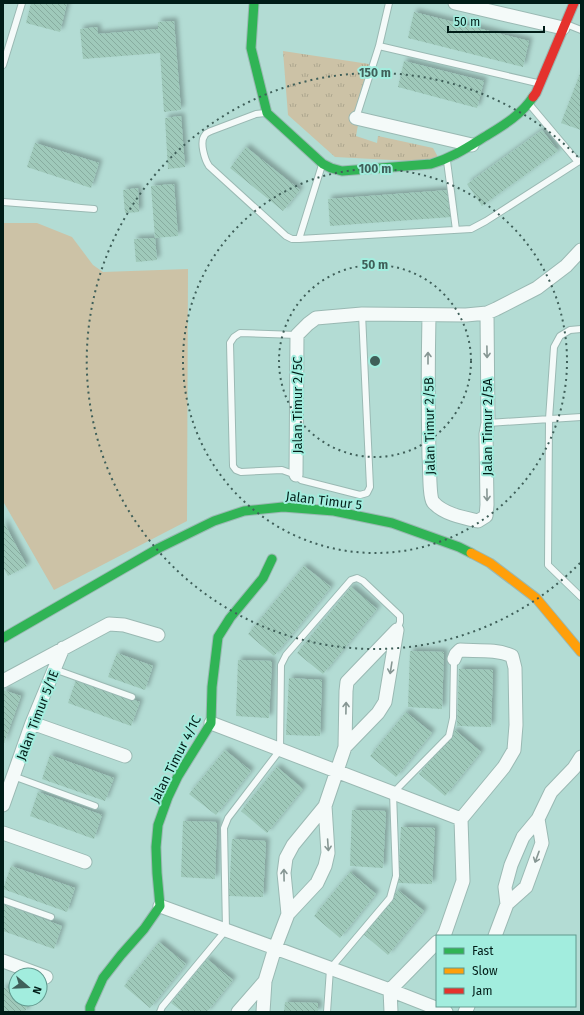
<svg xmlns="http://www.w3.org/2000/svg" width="584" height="1015" font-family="'Fira Sans',sans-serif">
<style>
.grass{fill:url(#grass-tufts)}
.pitch{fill:#ccc2a6}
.building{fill:url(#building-back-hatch);filter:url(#shadow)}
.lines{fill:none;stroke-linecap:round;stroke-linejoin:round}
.lane-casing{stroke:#9ab9b3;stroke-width:8}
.street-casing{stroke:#9ab9b3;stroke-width:15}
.fast-casing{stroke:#9ab9b3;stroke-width:11}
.slow-casing{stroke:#9ab9b3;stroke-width:11}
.jam-casing{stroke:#9ab9b3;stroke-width:11}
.lane{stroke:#f4faf9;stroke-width:6}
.street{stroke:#f4faf9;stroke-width:13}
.fast{stroke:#30b455;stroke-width:9}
.slow{stroke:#ff9f0a;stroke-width:9}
.jam{stroke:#e5322d;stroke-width:9}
.oneway{stroke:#869693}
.ring{fill:none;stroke:#3f5f59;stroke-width:2;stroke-dasharray:2 4}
.labels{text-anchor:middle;stroke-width:4;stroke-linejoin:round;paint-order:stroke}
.street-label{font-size:13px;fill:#001c17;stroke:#a2edde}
.centre{fill:#3f5f59;stroke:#a2edde;stroke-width:2}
.ring-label{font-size:12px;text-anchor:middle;font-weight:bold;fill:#3f5f59;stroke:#a2edde;stroke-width:4;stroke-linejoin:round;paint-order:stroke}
</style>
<defs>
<pattern id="grass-tufts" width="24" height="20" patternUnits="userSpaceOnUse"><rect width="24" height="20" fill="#ccc2a6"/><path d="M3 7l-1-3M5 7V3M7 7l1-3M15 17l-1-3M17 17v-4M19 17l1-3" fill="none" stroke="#ada68e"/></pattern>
<pattern id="building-back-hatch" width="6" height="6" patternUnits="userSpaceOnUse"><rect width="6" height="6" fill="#9fc9ba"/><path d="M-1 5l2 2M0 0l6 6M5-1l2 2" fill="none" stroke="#87ac9f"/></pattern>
<filter id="shadow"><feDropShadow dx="3.5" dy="-3.5" stdDeviation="2" flood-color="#0004"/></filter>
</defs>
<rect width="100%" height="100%" fill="#b3dcd4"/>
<path class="grass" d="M283,51L369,64L356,136L377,143L378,136L433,148L438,157L429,162L335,157L288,115Z"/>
<path class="pitch" d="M3,223H37L72,237L93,265L103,272L188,269L187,521L54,590L4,503H3Z"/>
<path class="building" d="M31,3H67L60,32L26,23Z
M414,12L529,41L523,67L408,38Z
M174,21L181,110L164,112L160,53L83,59L80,29L97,27L98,34L158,29V22Z
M404,61L484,81L477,108L398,87Z
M581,71V130L561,123Z
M181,116L185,167L168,169L165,118Z
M542,130L558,151L482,206L467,184Z
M35,143L99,163L91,188L27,167Z
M246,147L300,190L283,211L230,168Z
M174,184L178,236L155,238L151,186Z
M138,188L139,212L125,213L123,190Z
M449,190L451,217L330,226L328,199Z
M155,238L157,260L136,262L134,239Z
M3,521L27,566L8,576L3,567Z
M304,566L331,587L274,656L248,634Z
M351,587L377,609L323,674L297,653Z
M410,651L444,652L442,709L408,707Z
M117,653L153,666L145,690L108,677Z
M238,660L272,661L269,718L236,716Z
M459,669L493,670L491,727L457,726Z
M289,678L322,680L320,736L286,735Z
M76,680L140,702L131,726L68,703Z
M3,690L21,696L3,746Z
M406,712L432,733L396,777L370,756Z
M455,730L481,752L445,796L419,774Z
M225,750L251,771L216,815L189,794Z
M50,755L114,778L105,801L42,779Z
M277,767L303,789L267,833L241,811Z
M38,792L102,815L94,839L30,816Z
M352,810L386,811L383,868L350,866Z
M183,821L217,822L215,879L181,877Z
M401,827L435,828L432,884L398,883Z
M232,839L266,841L263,897L229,896Z
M11,866L75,888L67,912L3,889Z
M350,872L376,894L340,938L314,916Z
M398,890L424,911L388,955L362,933Z
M3,904L62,926L54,949L3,931Z
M159,942L186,964L150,1008L124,986Z
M207,959L233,980L207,1012H183L171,1003Z
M3,987L16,992V999H30L25,1012H3Z
M285,1002L318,1003V1012H284Z"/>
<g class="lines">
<g class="lane-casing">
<path id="lane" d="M389,3L379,46L537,83
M566,24L581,30
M3,65L22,3
M530,105L578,162
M265,113L256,114L211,131C209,132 206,133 205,135C199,142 205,160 209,166L286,236L292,239H299L471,229L486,221L581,160
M356,118L379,46
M447,161L456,230
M3,202L94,209
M299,239L322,165
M581,329L570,330L560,336L554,347L549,419L548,565L581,597
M297,335L240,333L234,337L230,343L233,466L236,470L241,472L282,470L296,475L301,480L360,495L367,493L370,487L362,314
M488,423L581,417
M54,669L132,697
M13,776L95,806
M3,900L51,917
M160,1012L162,1007L226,930L224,828L228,818L280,750L281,665L286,655L351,580L357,578L363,581L400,616V622L397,630
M327,1012L330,969L390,898L396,876L393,793L449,736L453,718L454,659"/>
</g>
<g class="street-casing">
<path id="street" d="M455,3L563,28
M356,118L472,145
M429,315C428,362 428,409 429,457C430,466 429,496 433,502C443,514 464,518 478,521L486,516L487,505L486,434L488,423L487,313
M296,475L297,335L308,324L316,318L362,314L466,315L487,313L496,309L537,288L566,266L581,250
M3,681L109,624L124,625L158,635
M32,723L125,756
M211,723L461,819
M345,747L378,713L385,702L397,630
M3,805L32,723L63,648
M3,833L85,862
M507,904L505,887L511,865L523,837L538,819L551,792L574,768L581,757
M160,906L390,990L446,1012
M288,914L284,873L286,858L293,845L325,806L345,747L346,691L347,682L397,630
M443,936L445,933L463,881L461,819L504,767L514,750L516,725L515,668L512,656C497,649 477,651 460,650L456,654L454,659
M495,936L507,904L526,887L542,843L538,819
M3,961L46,977
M390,990L437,942
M390,990L391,1012
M238,1012L265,981
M263,1012L265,981L275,948L288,914L317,883L325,866L328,853L325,806
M465,1012L468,1006"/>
</g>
<g class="fast-casing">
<path id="fast" d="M254,3L251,48L267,113L323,164L331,168L342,171L431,164C452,158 468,147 486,136C504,125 521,115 533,97
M3,638L159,548L214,521L244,511L283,507L334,511L392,523L459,547L471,553
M90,1012V1007L103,978L121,955L144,929L160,906L157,873L156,847L158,825L168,797L178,776L211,723L212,687L218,637L230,618L263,578L272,559"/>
</g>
<g class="slow-casing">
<path id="slow" d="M471,553L490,563L536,598L581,652"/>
</g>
<g class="jam-casing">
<path id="jam" d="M533,97L536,93L574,3"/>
</g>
<use href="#lane" class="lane"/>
<use href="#street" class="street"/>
<use href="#fast" class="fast"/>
<use href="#slow" class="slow"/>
<use href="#jam" class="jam"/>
</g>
<defs><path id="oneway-shaft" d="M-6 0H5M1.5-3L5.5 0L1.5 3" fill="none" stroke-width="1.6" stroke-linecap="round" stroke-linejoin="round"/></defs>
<g class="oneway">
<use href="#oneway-shaft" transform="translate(487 352) rotate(89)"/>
<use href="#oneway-shaft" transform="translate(428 358) rotate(-90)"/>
<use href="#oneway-shaft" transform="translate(487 495) rotate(89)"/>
<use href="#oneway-shaft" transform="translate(391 668) rotate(99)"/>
<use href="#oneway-shaft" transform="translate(346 708) rotate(-89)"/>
<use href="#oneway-shaft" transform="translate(328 845) rotate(86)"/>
<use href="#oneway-shaft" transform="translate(537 857) rotate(110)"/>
<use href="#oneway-shaft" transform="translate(284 875) rotate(-91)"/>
</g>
<g class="ring">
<circle cx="375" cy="361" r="96"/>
<circle cx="375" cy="361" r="192"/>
<path d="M580 563A288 288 0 1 1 580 159"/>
</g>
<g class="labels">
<g class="street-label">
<text transform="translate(297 405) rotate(-90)" y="5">Jalan Timur 2/5C</text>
<text transform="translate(429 426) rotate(-91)" y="5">Jalan Timur 2/5B</text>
<text transform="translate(487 427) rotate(-90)" y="5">Jalan Timur 2/5A</text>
<text transform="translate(324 500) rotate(7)" y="5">Jalan Timur 5</text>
<text transform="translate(37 715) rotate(-69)" y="5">Jalan Timur 5/1E</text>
<text transform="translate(175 759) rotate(-63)" y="5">Jalan Timur 4/1C</text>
</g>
</g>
<circle cx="375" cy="361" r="6" class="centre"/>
<g class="ring-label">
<text x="375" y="77">150 m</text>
<text x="375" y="173">100 m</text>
<text x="375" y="269">50 m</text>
</g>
<rect width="584" height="1015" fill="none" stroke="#001c17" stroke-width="8"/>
<rect x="436" y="935" width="140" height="72" fill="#a2edde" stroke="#61998e"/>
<rect x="444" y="948" width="20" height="6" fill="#30b455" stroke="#61998e"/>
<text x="472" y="955" font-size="12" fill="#001c17">Fast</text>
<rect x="444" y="968" width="20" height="6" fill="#ff9f0a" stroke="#61998e"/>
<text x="472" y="975" font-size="12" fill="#001c17">Slow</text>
<rect x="444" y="988" width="20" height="6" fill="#e5322d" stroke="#61998e"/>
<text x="472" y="995" font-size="12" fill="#001c17">Jam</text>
<g transform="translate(28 987) rotate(109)"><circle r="19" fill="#a2edde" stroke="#61998e"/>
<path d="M0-3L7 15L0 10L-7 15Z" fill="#3f5f59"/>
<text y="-6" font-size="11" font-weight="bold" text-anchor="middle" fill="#001c17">N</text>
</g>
<path d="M448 26v6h96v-6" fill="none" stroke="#001c17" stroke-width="2"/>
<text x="454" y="26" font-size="12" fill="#001c17" stroke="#a2edde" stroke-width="3" paint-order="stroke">50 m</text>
</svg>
